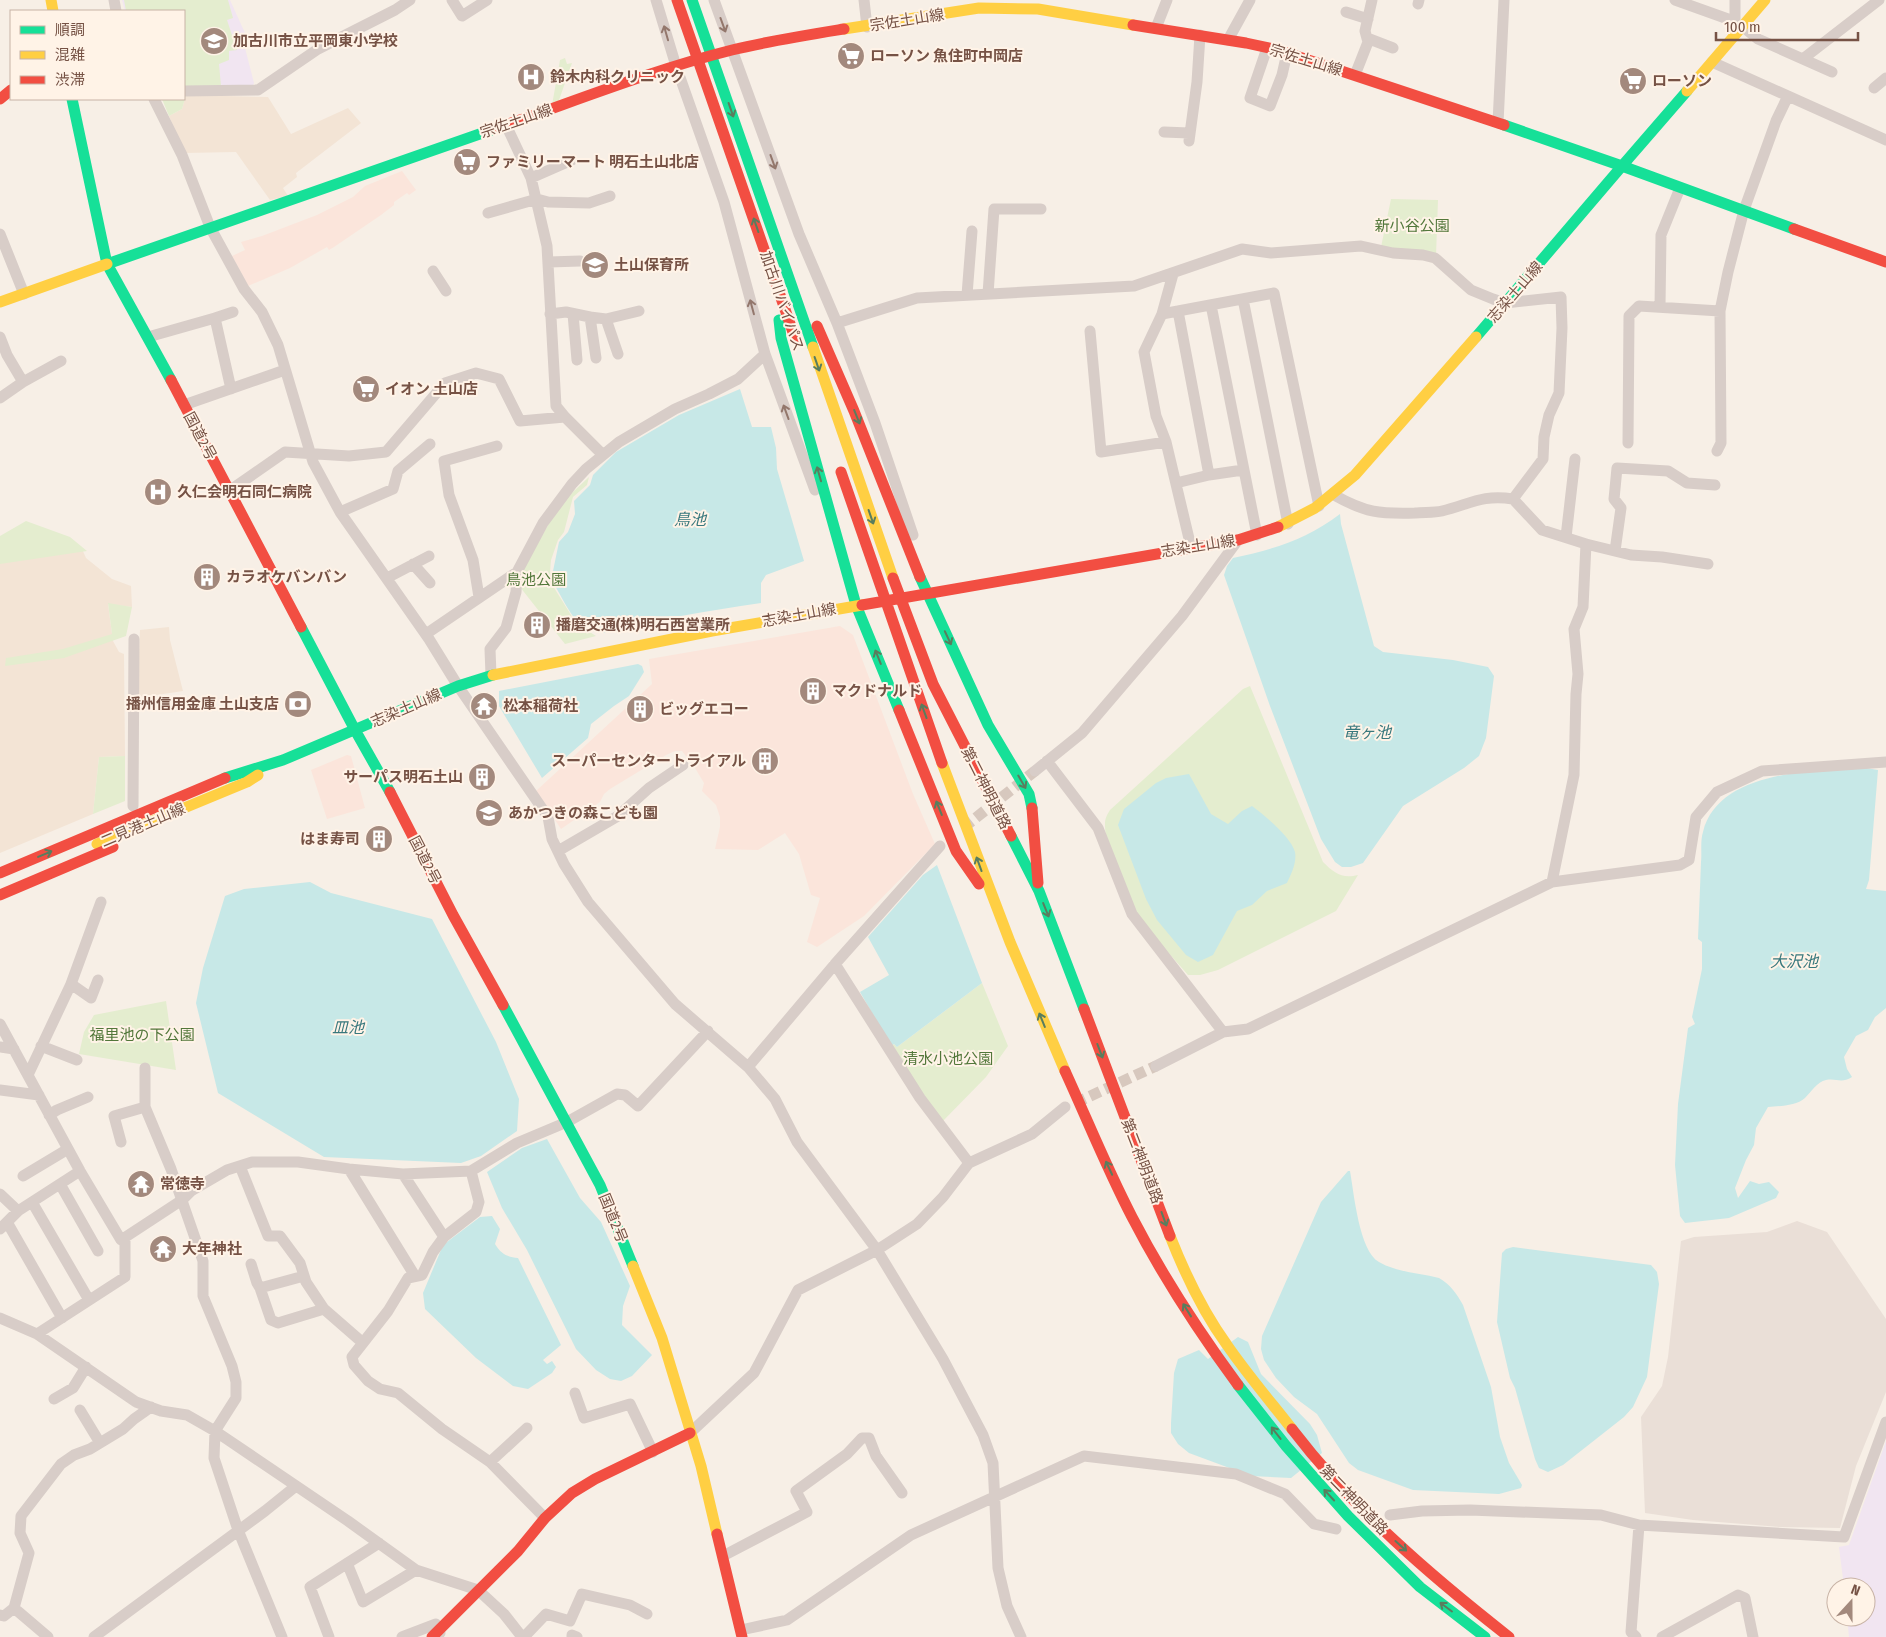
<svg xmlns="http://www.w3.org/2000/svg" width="1886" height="1637" font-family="'Fira Sans Condensed','Noto Sans JP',sans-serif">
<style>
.residential{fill:#f3e4d5}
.commercial{fill:#fbe5db}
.industrial{fill:#eadfd7}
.education{fill:#f1e5f1}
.green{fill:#e4edcf}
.water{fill:#c7e8e7}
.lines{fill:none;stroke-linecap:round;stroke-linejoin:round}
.street-tunnel{stroke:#d7c8be;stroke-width:11;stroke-dasharray:11 5.5;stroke-linecap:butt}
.street{stroke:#d8cdc8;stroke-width:11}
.fast{stroke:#16e098;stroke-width:11}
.slow{stroke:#ffcf43;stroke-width:11}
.jam{stroke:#f24e42;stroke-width:11}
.oneway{stroke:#93776c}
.oneway2{stroke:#597d5e}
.labels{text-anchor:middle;stroke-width:4;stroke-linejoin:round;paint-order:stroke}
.street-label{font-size:15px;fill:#765245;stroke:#fff3e7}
.poi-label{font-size:15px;font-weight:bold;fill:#765245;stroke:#fff3e7;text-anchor:start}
.park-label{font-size:15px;fill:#52773a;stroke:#fff3e7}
.water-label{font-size:16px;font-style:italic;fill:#38787d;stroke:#fff3e7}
</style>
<rect width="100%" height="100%" fill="#f7efe6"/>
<path class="residential" d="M186,95L268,97L291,134L348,108L361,123L296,173L297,177L283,188L288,196L270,200L236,152L184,153L169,116L182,109Z
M82,549L86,558L112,579L131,586L132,607L108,604L113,641L119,652L124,654L125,756L99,757L93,814L0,853V562Z
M169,627L170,640L183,691L137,698L140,630Z"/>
<path class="commercial" d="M402,171L416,190L409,195L407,193L394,202V205L381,215L334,247L329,250L327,247L290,268L248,286L232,256L245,250L241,242L262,236L317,215L353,197L365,186Z
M840,626L853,635L913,794L935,844L864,916L817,947L807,942L820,898L811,895L799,854L785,833L758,850L715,849L720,827V817L716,805L702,791L704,783L695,768L682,751H675L666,755L610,789L604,794L600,802L561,829L536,791L652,684L649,659Z
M347,755L351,756L365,808L327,819L311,770Z"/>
<path class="industrial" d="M1797,1221L1827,1232L1886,1319V1392L1856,1466L1840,1528L1781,1527L1693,1520L1645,1513L1641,1417L1662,1386L1668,1357L1681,1241L1694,1237L1767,1232Z"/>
<path class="education" d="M122,0H230L245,33V48L254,83L252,87L192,88L184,11H125Z
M1886,1441V1637H1849L1847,1617H1866V1587H1844L1839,1547L1849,1545Z"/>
<path class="green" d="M124,0H228L233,18L227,20L237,50L229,51V60L219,64L221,86H184V11H126Z
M565,58L567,64L572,63L558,103L552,105L560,60Z
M186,95L182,109L169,116L162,99H184V96Z
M1391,199L1438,200L1436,256L1381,247Z
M589,477L587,485L573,497L564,532L558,540L551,560L550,572L555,576L553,586L576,623L596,636L565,644L520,587V573L561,503Z
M26,521L70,537L87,551L0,564V536Z
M108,603L132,607L126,636L64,658L5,666L6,658L63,649L112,634Z
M1250,686L1323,862C1334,873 1342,879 1358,875L1336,911L1218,970L1200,975H1188C1174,958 1157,942 1143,923C1129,903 1104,848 1105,824C1105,818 1107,815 1110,810L1243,689Z
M125,756V801L93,814L99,757Z
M982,983L1008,1046L986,1077L942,1122L891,1046L894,1044L897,1047Z
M166,1001L176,1070L79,1054L84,1032L94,1015Z"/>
<path class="water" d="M740,389L752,427H771L776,448L777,469L804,561L766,575L761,583V603C734,607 707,611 681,616C657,621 612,639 590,630C573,624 564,600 555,586C558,580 558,576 553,571L559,542L568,532L575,514L574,501L590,485L593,475L616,452L679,415Z
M1340,514L1341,524L1374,646L1383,652L1453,660L1488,667L1494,676L1486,738L1479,756L1464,768L1403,806L1363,863L1351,867H1342L1335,862L1321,839L1270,706L1224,575L1227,566L1233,558C1274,549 1306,540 1340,514Z
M638,664L642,666L644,672L629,696L614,706L591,724L588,738L542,778L499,706V691Z
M1866,768L1878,770L1869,880L1866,889L1886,891V1008L1875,1017L1868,1030L1856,1036L1844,1057L1847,1069L1852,1077C1841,1084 1837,1078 1826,1080C1817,1082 1811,1092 1805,1098C1796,1106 1780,1106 1768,1107L1756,1128L1754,1145L1746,1160L1735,1188L1738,1198L1750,1181L1759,1184L1769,1182L1779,1192L1776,1198L1729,1218L1685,1223L1680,1216L1675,1165L1678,1104L1688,1028L1695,1024L1692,1017L1702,969V942L1698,939C1699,914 1700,888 1701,862C1702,853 1700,841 1703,832C1718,770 1816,770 1866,768Z
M1189,774L1211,814L1228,824L1242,811L1252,806C1264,815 1291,837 1295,852C1297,863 1291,874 1287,883L1267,891L1252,905L1237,911L1213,955L1198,962L1186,955L1157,920L1146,899L1118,825L1124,809L1156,783L1166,778Z
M937,865L982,983L897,1047L894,1044L891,1046L860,992L889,975L868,937L923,875Z
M310,882L331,893L432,919L496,1042L519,1099L517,1131L481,1156L461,1163L324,1157L218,1093L196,1003L203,968L225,896L244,889Z
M547,1139L580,1198L601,1222L630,1286L623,1306L622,1325L652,1355L632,1376L621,1381L610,1379L596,1370L576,1349L527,1250L502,1208L487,1172L522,1148Z
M1348,1171H1350C1354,1193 1359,1251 1379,1262C1396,1272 1419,1273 1439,1278C1450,1284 1457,1294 1463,1305L1491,1387L1500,1437L1509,1463L1522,1485L1521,1488L1499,1494L1413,1490L1358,1470L1349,1463L1317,1414L1294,1397L1276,1378L1264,1360L1261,1349L1262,1336L1321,1202Z
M492,1216L500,1229L495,1244C501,1254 507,1257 518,1258L561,1345L543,1360L547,1364L552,1361L556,1367L552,1373L528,1389L513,1386L476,1358L425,1309L423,1293L443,1245L480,1217Z
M1513,1247L1651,1265L1657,1272L1659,1284L1647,1377L1633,1407L1624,1417L1563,1465L1548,1472L1539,1468L1535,1459L1515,1388L1510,1378L1497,1322L1502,1253L1506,1249Z
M1238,1337L1248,1342L1261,1374L1310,1424L1317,1435L1322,1453L1291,1478L1251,1476L1189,1453L1178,1444L1171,1433V1423L1174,1373L1178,1359L1199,1350L1208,1359Z"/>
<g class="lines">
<path class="street-tunnel" d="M963,828L1035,771
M1075,1103L1156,1066"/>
<path class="street" d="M114,0L116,11
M452,0L462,16L487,0
M656,0L676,66L724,202L765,354L815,490
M714,0L799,234L837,323L875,423L913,535
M864,0L867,27
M1675,0L1728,19L1742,26L1758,39L1832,72
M1418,4L1419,0
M1346,12L1368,19
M1735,22V0
M1156,28L1167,0
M1367,38L1393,48
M1228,40L1250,0
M1267,48L1250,98L1270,106L1282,75L1287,53
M1804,58L1879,0
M1712,62L1788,96
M1355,75L1368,42L1365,31L1372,0
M1874,88L1886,78
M184,91L258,90L318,49L395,10L410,0
M154,99L182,155L210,227L244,289L262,312L278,345L313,462L340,512L429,639L458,686L548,817L552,839L564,864L588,902L675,1004L748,1067L775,1099L797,1142L877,1250L943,1359L983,1435L993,1463L998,1568L1007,1606L1021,1637
M1498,123L1504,0
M506,125L531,178L547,246L556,406L565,417
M1164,132L1189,133
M1189,141L1197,82L1200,35
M531,178L572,160
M488,213L537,199L548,202L589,203L610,196
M0,234L24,294
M549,262L580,261
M433,271L446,291
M1173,274L1162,314L1144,352L1156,416L1166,442L1191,547
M988,294L994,209H1041
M967,295L972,231
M1243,299L1288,524
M1211,305L1257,535
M1660,307L1661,235L1680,188
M1178,311L1209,475
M550,314L566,312L590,317L596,358
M573,314L577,360
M1162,314L1274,293L1319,506
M590,317L606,319L618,354
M215,318L233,312
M606,319L639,311
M837,323L917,298L1134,286L1242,249L1271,253L1361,246L1393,253L1423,255L1435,258L1471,290L1493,299L1505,303L1561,297L1562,328L1559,393L1549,415L1544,437L1543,459L1513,499C1483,494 1470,504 1442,511C1434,513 1424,512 1415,513C1380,514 1366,513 1334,495
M1090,331L1101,452L1166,442
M0,337L7,355L23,382
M148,337L215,318L231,389
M0,398L23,382L61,361
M184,405L285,370
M1628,443L1629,316L1639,306L1720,311
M1717,451L1721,443L1720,311L1728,272L1744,210L1776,121L1788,96L1886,140
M1176,483L1209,475L1243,470
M229,491L285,452L349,456L386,452L445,383L476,373L499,379L520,421L565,417L603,455
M1513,499L1542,530L1586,544L1583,607L1574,629L1578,674L1576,694L1574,775L1552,882
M340,512L393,489L398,471L430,444
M1566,537L1575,459
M1586,544L1631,555L1662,557L1708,564
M1615,551L1621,508L1614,499L1617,468L1668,471L1687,483L1715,485
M413,564L430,583
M387,578L429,556
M479,597L473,560L449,495L444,461L497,446
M426,634L517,572
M491,675L490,649L506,628L516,592L517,572L543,523L572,484L586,469L619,442L675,409L709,394L738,379L765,354
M1047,761L1098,828L1132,914L1223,1032
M1035,771L1082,733L1182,616L1238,540
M133,806L134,639
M558,851L618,816L649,788L683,765
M835,964L920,1098L969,1163
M71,984L101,902
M0,1024L80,1171L121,1240L182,1200L191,1191L227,1170L252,1162H298L349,1169L403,1174L471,1171L517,1143L567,1122L617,1094L625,1095L638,1106L708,1031
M41,1046L77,1060
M0,1047L14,1049
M1156,1066L1223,1032L1248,1029L1552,882L1680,865L1689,860L1696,817L1717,792L1762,771L1886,762
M748,1067L835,964L940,846
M145,1068V1107L171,1169L203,1261V1296L232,1366L236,1382V1398L215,1431L214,1458L238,1530L282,1637
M28,1075L71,984L91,998L98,980
M0,1090L39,1095
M49,1115L57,1110L88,1097
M121,1142L114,1116L145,1107
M240,1166L268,1236H280L300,1263L306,1282L324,1309L363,1343
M349,1169L415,1276
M471,1171L479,1202L476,1212L444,1237L433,1252L422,1275L408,1278L388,1311L352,1357L354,1365L368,1381L380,1389L398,1393L442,1429L490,1462L545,1518
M403,1174L444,1237
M23,1176L68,1149
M60,1184L98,1251
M0,1194L18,1211
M32,1202L89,1300
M7,1222L62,1318
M0,1229L18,1211L80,1171
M251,1264L257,1283L260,1288
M304,1276L260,1288L271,1320L278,1323L324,1309
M0,1318L37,1334L136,1402L161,1411L187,1415L215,1431L348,1521L416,1570L478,1590L504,1614L522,1637
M37,1334L125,1277V1237
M575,1393L584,1418L630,1404L653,1452
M54,1399L73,1388L86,1367
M80,1410L100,1443
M690,1433L754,1373L798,1290L877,1250L917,1224L943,1197L969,1163L1032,1134L1065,1107
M490,1462L527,1428
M1390,1515L1422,1511L1470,1510L1601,1515L1639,1525L1844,1537L1886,1422
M723,1556L807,1512L796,1491L847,1454L862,1438H869L876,1456L902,1493
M347,1563L363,1602L416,1570
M14,1608L29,1553L20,1533L21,1516L61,1464L74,1455L90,1449L123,1429L134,1419L151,1407
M0,1615L4,1616L14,1608L48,1637
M741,1630L787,1620L911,1535L1084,1456L1236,1474L1285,1494L1314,1524L1336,1529
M94,1637L265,1511L296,1486
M329,1637L310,1587L379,1543
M402,1637L436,1624L440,1633
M524,1637L546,1614L570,1621L582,1594L630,1605L647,1614
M572,1637V1635L577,1637
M1636,1637L1631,1632L1639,1525
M1662,1637L1738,1595L1745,1598L1753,1637"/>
<path class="fast" d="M692,0L813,347
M72,99L107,264L171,380
M1504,125L1622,166L1687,91
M107,264L494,129
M779,320L781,338L856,605L899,710
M1476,337L1622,166L1794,229
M920,577L988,725L1029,794L1032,808
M301,627L355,730L390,792
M225,778L283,760L458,686L493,675
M1011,836L1039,891L1084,1009
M503,1005L600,1185L633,1266
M1238,1385L1286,1446L1348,1516L1420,1587L1485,1637"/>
<path class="slow" d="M51,0L53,11
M844,29L979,8L1038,9L1133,25
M1687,91L1765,0
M0,302L107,264
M813,347L893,578
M1278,527L1315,508L1355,475L1476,337
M493,675L712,631L862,605
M942,763L1010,942L1065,1071
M97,844L247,782L258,775
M1170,1236C1185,1274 1203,1312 1227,1345C1247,1374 1270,1401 1292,1429
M633,1266L662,1338L701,1466L717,1534"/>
<path class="jam" d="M677,0L795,338
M1133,25L1246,43L1278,50L1504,125
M0,99L11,90
M494,129C573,102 652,70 732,50C769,41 807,35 844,29
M1794,229L1886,262
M817,326L854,411L920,577
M171,380L301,627
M841,472L942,763
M893,578L933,684L1011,836
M862,605L1238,540L1278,527
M899,710L956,851L979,884
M390,792L453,915L503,1005
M1032,808L1038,883
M0,873L225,778
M0,895L113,847
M1084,1009L1170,1236
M1065,1071C1087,1119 1107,1169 1132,1217C1162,1275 1199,1332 1238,1385
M1292,1429C1354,1510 1430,1575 1509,1637
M717,1534L742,1637
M432,1637L518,1551L545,1518L572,1493L595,1479L690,1433"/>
</g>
<defs><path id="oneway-shaft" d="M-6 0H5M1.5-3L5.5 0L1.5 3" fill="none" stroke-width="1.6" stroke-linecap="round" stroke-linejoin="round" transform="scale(1.25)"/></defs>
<g class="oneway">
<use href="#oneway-shaft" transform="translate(723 25) rotate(70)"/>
<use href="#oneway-shaft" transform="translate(666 33) rotate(-106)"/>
<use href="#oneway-shaft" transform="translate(773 162) rotate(70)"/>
<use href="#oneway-shaft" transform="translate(752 307) rotate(-105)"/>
<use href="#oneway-shaft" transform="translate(786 412) rotate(-110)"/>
</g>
<g class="oneway2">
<use href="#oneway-shaft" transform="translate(731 110) rotate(71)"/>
<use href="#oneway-shaft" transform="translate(756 225) rotate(-109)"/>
<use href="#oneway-shaft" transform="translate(817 364) rotate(71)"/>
<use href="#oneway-shaft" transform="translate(857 417) rotate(68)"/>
<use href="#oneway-shaft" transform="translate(819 474) rotate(-106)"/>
<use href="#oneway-shaft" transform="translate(871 517) rotate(71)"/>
<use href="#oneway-shaft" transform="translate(948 638) rotate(65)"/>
<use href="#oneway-shaft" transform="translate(878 657) rotate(-112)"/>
<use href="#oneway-shaft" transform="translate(924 711) rotate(-110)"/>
<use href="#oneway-shaft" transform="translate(1022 782) rotate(60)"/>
<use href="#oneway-shaft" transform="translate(939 808) rotate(-112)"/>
<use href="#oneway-shaft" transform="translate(45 854) rotate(-23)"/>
<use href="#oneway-shaft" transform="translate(979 864) rotate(-110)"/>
<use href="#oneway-shaft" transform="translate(1046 910) rotate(68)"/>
<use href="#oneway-shaft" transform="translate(1042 1020) rotate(-112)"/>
<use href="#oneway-shaft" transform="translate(1100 1051) rotate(69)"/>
<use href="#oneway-shaft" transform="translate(1109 1168) rotate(-115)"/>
<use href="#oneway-shaft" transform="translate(1164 1219) rotate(70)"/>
<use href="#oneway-shaft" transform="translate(1187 1310) rotate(-122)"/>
<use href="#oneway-shaft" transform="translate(1276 1433) rotate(-128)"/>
<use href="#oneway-shaft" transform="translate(1329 1495) rotate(-133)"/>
<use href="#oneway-shaft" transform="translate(1401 1546) rotate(42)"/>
<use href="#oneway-shaft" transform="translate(1446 1607) rotate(-143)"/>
</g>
<defs>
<g id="school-disc" transform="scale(1.4375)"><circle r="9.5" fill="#a3897d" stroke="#fff3e7"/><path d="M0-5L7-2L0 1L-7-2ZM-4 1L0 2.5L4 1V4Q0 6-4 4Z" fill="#fff"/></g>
<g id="supermarket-disc" transform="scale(1.4375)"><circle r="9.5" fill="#a3897d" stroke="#fff3e7"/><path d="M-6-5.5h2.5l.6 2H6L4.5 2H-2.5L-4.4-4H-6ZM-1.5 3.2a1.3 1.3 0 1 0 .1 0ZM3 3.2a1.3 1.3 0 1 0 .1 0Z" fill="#fff"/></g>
<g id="hospital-disc" transform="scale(1.4375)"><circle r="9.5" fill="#a3897d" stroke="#fff3e7"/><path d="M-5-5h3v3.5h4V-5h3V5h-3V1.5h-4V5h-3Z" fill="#fff"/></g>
<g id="building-disc" transform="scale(1.4375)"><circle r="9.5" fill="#a3897d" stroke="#fff3e7"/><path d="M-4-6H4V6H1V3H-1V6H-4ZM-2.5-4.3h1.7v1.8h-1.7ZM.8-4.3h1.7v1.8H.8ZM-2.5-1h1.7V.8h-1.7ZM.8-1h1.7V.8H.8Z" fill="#fff"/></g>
<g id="bank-disc" transform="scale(1.4375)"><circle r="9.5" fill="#a3897d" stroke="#fff3e7"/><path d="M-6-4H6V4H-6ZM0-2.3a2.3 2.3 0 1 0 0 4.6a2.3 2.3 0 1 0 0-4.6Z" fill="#fff"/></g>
<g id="temple-disc" transform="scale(1.4375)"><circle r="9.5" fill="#a3897d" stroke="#fff3e7"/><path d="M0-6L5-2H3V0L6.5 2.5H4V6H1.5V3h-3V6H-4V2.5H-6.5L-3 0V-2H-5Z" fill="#fff"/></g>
</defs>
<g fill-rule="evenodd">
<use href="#school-disc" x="214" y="41"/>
<use href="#supermarket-disc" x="851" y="56"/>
<use href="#hospital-disc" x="531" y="77"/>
<use href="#supermarket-disc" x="1633" y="81"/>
<use href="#supermarket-disc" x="467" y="162"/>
<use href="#school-disc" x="595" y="265"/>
<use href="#supermarket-disc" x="366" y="389"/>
<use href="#hospital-disc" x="158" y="492"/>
<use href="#building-disc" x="207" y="577"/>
<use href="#building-disc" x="537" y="625"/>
<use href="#building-disc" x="813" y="691"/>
<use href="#bank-disc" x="298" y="704"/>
<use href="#temple-disc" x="484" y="706"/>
<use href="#building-disc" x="640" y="709"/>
<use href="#building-disc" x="765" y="761"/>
<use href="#building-disc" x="482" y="777"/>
<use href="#school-disc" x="489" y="813"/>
<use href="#building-disc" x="379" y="839"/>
<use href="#temple-disc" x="141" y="1184"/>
<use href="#temple-disc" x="163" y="1249"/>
</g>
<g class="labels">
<g class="street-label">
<text transform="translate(907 20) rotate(-9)" y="5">宗佐土山線</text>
<text transform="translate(1306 60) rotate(17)" y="5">宗佐土山線</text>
<text transform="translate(516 121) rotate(-19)" y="5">宗佐土山線</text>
<text transform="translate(1515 292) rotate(-49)" y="5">志染土山線</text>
<text transform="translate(782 301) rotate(71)" y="5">加古川バイパス</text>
<text transform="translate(200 436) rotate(62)" y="5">国道2号</text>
<text transform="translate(1198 546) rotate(-9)" y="5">志染土山線</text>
<text transform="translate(799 615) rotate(-10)" y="5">志染土山線</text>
<text transform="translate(406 708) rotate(-23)" y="5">志染土山線</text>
<text transform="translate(986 788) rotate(63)" y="5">第二神明道路</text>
<text transform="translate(143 825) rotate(-23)" y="5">二見港土山線</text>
<text transform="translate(425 860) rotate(63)" y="5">国道2号</text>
<text transform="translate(1142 1161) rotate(69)" y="5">第二神明道路</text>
<text transform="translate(613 1218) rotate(68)" y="5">国道2号</text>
<text transform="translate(1354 1500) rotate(46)" y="5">第二神明道路</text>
</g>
<g class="poi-label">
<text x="233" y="46">加古川市立平岡東小学校</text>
<text x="870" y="61">ローソン 魚住町中岡店</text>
<text x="550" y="82">鈴木内科クリニック</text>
<text x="1652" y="86">ローソン</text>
<text x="486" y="167">ファミリーマート 明石土山北店</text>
<text x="614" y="270">土山保育所</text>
<text x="385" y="394">イオン 土山店</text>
<text x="177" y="497">久仁会明石同仁病院</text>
<text x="226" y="582">カラオケバンバン</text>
<text x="556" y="630">播磨交通(株)明石西営業所</text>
<text x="832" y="696">マクドナルド</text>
<text x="279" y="709" text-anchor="end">播州信用金庫 土山支店</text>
<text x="503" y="711">松本稲荷社</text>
<text x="659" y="714">ビッグエコー</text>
<text x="746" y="766" text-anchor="end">スーパーセンタートライアル</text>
<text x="463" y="782" text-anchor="end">サーパス明石土山</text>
<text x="508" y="818">あかつきの森こども園</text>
<text x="360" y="844" text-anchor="end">はま寿司</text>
<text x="160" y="1189">常徳寺</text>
<text x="182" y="1254">大年神社</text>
</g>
<g class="park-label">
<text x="1412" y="231">新小谷公園</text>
<text x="536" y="585">鳥池公園</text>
<text x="142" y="1040">福里池の下公園</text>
<text x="948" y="1064">清水小池公園</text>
</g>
<g class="water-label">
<text x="690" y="525">鳥池</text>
<text x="1367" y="738">竜ヶ池</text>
<text x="1794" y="967">大沢池</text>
<text x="348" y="1033">皿池</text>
</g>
</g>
<rect x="10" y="10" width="175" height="90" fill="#fff3e7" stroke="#c8b3a6"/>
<rect x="20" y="26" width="25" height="8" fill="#16e098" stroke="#c8b3a6"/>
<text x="55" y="35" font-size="15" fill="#765245">順調</text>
<rect x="20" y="51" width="25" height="8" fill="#ffcf43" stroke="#c8b3a6"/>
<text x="55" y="60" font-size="15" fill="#765245">混雑</text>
<rect x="20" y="76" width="25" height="8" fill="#f24e42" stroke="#c8b3a6"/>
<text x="55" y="85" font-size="15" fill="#765245">渋滞</text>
<g transform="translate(1851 1602) rotate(21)"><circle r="24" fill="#fff3e7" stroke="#c8b3a6"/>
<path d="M0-4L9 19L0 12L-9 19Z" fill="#a3897d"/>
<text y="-8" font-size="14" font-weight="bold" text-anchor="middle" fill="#765245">N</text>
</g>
<path d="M1716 32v8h142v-8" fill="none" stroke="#765245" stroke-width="2.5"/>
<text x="1724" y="32" font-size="15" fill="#765245" stroke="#fff3e7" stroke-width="4" paint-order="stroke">100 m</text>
</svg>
